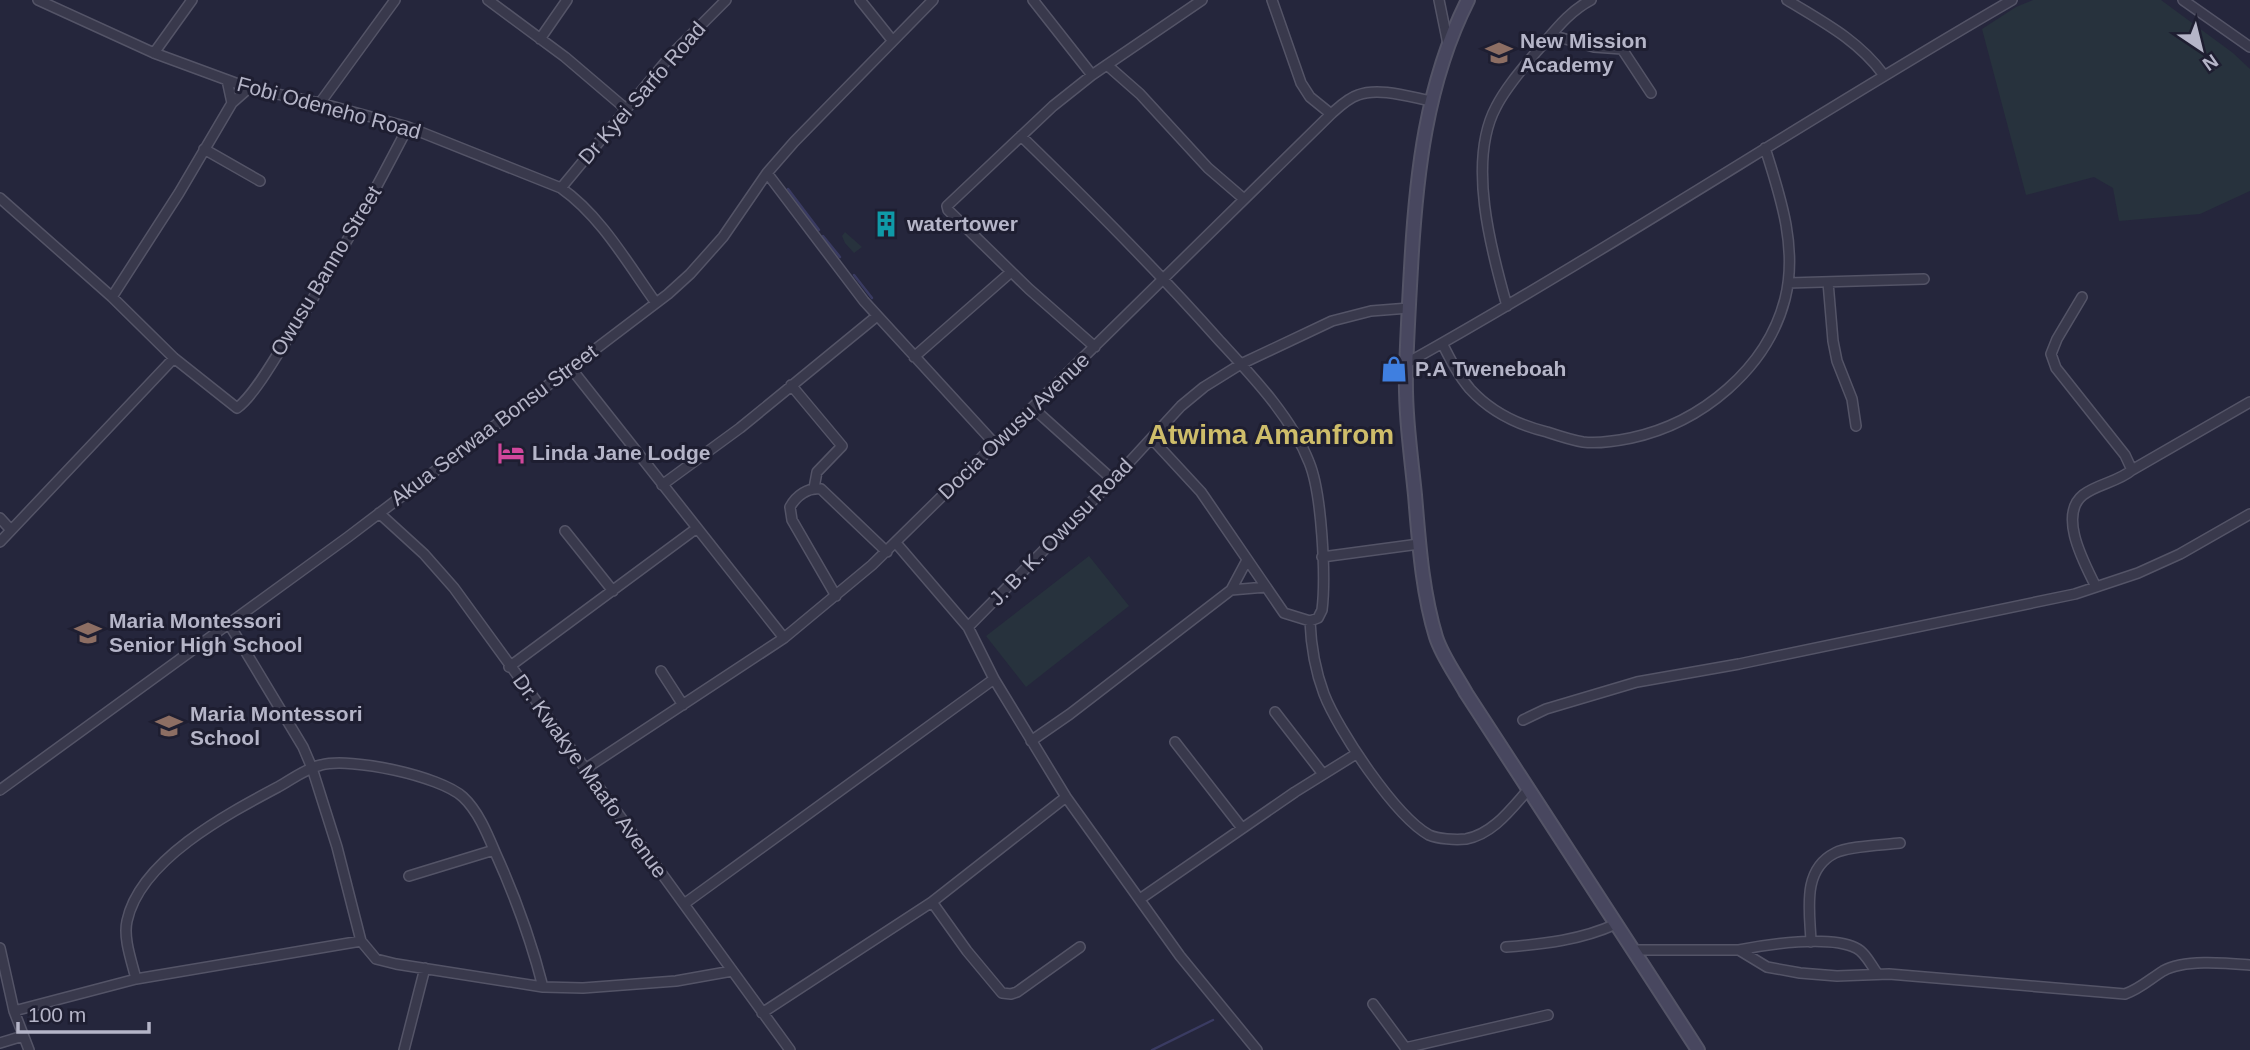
<svg xmlns="http://www.w3.org/2000/svg" width="2250" height="1050" font-family="Helvetica,sans-serif">
<style>
.green{fill:#27323d}
.lines{fill:none;stroke-linecap:round;stroke-linejoin:round}
.stream{stroke:#3a3b62;stroke-width:2.5}
.street-casing{stroke:#545467;stroke-width:12}
.secondary-casing{stroke:#545467;stroke-width:16}
.street{stroke:#39394c;stroke-width:9}
.secondary{stroke:#48475f;stroke-width:12}
.labels{text-anchor:middle;stroke-width:6;stroke-linejoin:round;paint-order:stroke}
.poi-label{font-size:21px;font-weight:bold;fill:#b5b5c8;stroke:#1e1e31;text-anchor:start}
.street-label{font-size:21px;fill:#b5b5c8;stroke:#1e1e31}
.district-label{font-size:28px;font-weight:bold;fill:#cebd6a;stroke:#1e1e31}
</style>
<rect width="100%" height="100%" fill="#25263c"/>
<path class="green" d="M2033,0H2161L2233,53L2250,69V191L2200,214L2119,221L2113,188L2094,177L2026,195L1982,29L2016,7Z
M845,232L862,247L854,253L845,243L842,236Z
M1089,556L1129,606L1026,687L986,636Z"/>
<g class="lines">
<path class="stream" d="M788,189L819,230
M823,236L840,257
M854,275L872,298
M1152,1050L1213,1020"/>
<g class="street-casing">
<path id="street" d="M38,0L154,53L249,88L320,103L408,127L561,188C601,216 628,264 656,303
M488,0L565,57L626,109
M860,0L892,40
M1033,0L1092,75
M1272,0L1301,83L1310,97L1331,114
M1439,0L1448,44
M1787,0C1823,22 1858,40 1883,74
M2183,0L2250,47
M1551,35L1594,47L1622,49L1651,93
M540,39L567,0
M154,53L192,0
M1107,65L1140,94L1208,168L1244,199
M227,80L232,103
M320,103L395,0
M1021,136C1089,202 1155,268 1218,339C1251,375 1291,416 1309,462C1322,493 1326,577 1322,610L1318,618L1310,621C1311,647 1315,670 1324,694C1338,730 1395,816 1429,835C1438,839 1455,840 1466,839C1493,834 1511,809 1528,790
M204,149L260,181
M767,173L864,301L995,444
M561,188L672,54L726,0
M0,198L112,297L174,358L237,408C252,397 269,368 279,352C327,280 368,204 408,127
M1828,282L1833,341L1837,361L1852,399L1856,426
M1788,283L1924,279
M112,297L179,193L232,103L249,88
M2082,297L2057,339L2051,354L2056,368L2125,455L2132,470C2118,482 2097,484 2083,495C2057,516 2086,566 2096,587
M1507,306C1491,250 1467,161 1496,107C1506,87 1523,68 1537,51C1554,32 1568,12 1591,0
M1442,343C1450,359 1458,375 1470,389C1491,412 1518,425 1547,432C1559,436 1571,440 1583,442C1599,444 1616,441 1631,438C1701,423 1767,369 1785,299C1798,248 1780,195 1765,148
M1095,347L1029,289L948,210L947,206L1053,106L1092,75L1202,0
M914,357L1011,272
M1407,363C1612,248 1808,118 2012,0
M570,367L784,638
M791,385L842,446L817,472L814,488
M1033,408L1113,480
M1152,439L1201,492L1284,613L1310,621
M2132,470L2250,402
M662,485L740,428L877,316
M379,513L424,554L454,588L790,1050
M0,518L11,530
M565,531L613,591
M0,542L174,358
M896,543L968,627L994,679L1066,797L1180,956L1257,1050
M1322,557L1419,544
M1231,590L1266,587
M836,596L792,520L790,507C796,496 808,487 821,489L887,552
M229,624L303,747L312,768L337,847L361,941L376,959L396,964L543,987L583,988L676,981L732,971
M968,627L1113,480L1181,406L1204,387L1241,364L1332,321L1371,311L1409,308
M509,667L697,528
M661,671L683,705
M1275,712L1323,774
M1523,720L1546,709L1637,682L1739,664L2075,594L2138,573L2180,554L2250,514
M1031,741L1070,714L1231,590L1247,560
M1175,742L1242,828
M585,769L784,638L872,565L1331,114C1339,107 1348,98 1358,95C1379,87 1410,97 1431,101
M0,790L348,537L668,294L690,274L723,237L767,173L794,142L933,0
M409,876L494,850
M1140,899L1295,792L1356,754
M932,902L967,951L1002,993L1011,994L1017,992L1080,947
M684,904L994,679
M1811,942C1810,912 1801,870 1835,853C1848,846 1884,845 1900,843
M1506,947C1544,944 1581,940 1616,924
M0,948L14,1011L29,1050
M1633,950H1739L1767,967L1800,973L1837,976L1889,974L2125,994C2140,989 2150,979 2163,971C2184,959 2226,963 2250,965
M1739,950C1768,944 1829,935 1856,948C1865,952 1871,965 1877,973
M136,979C132,962 123,939 127,921C140,860 227,814 278,787C291,780 306,768 321,765C351,757 440,776 463,797C478,811 487,833 495,852C515,896 531,940 543,987
M1373,1004L1407,1050
M14,1011L136,979L361,941
M762,1013L932,902L1066,797
M0,1043L23,1036
M1405,1048L1548,1015
M404,1050L425,968"/>
</g>
<g class="secondary-casing">
<path id="secondary" d="M1468,0C1426,83 1416,175 1411,268C1409,303 1407,338 1406,373C1405,414 1411,455 1415,495C1419,542 1422,591 1436,637C1442,656 1456,675 1466,693L1698,1050"/>
</g>
<use href="#street" class="street"/>
<use href="#secondary" class="secondary"/>
</g>
<defs>
<g id="school-bare" transform="scale(2.1)"><path d="M0-5L7-2L0 1L-7-2ZM-4 1L0 2.5L4 1V4Q0 6-4 4Z" fill="#8d6e63" stroke="#1e1e31" stroke-width="2.5" paint-order="stroke"/></g>
<g id="building-bare" transform="scale(2.1)"><path d="M-4-6H4V6H1V3H-1V6H-4ZM-2.5-4.3h1.7v1.8h-1.7ZM.8-4.3h1.7v1.8H.8ZM-2.5-1h1.7V.8h-1.7ZM.8-1h1.7V.8H.8Z" fill="#0f9aa8" stroke="#1e1e31" stroke-width="2.5" paint-order="stroke"/></g>
<g id="shop-bare" transform="scale(2.1)"><path d="M-5-2.5h2.3a2.7 3.5 0 0 1 5.4 0H5L5.5 6h-11ZM-1.5-2.5h3a1.5 2.3 0 0 0-3 0Z" fill="#3f7fe0" stroke="#1e1e31" stroke-width="2.5" paint-order="stroke"/></g>
<g id="hotel-bare" transform="scale(2.1)"><path d="M-6-4.5h1.5V1H6V5H4.5V3h-9V5H-6ZM-4 0a1.8 1.8 0 1 1 3.6 0ZM.5 0V-2.5h3Q6-2.5 6 0Z" fill="#d1479c" stroke="#1e1e31" stroke-width="2.5" paint-order="stroke"/></g>
</defs>
<g fill-rule="evenodd">
<use href="#school-bare" x="1499" y="53"/>
<use href="#building-bare" x="886" y="224"/>
<use href="#shop-bare" x="1394" y="369"/>
<use href="#hotel-bare" x="511" y="453"/>
<use href="#school-bare" x="88" y="633"/>
<use href="#school-bare" x="169" y="726"/>
</g>
<g class="labels">
<g class="poi-label">
<text x="1520" y="48">New Mission<tspan x="1520" dy="24">Academy</tspan></text>
<text x="907" y="231">watertower</text>
<text x="1415" y="376">P.A Tweneboah</text>
<text x="532" y="460">Linda Jane Lodge</text>
<text x="109" y="628">Maria Montessori<tspan x="109" dy="24">Senior High School</tspan></text>
<text x="190" y="721">Maria Montessori<tspan x="190" dy="24">School</tspan></text>
</g>
<g class="street-label">
<text transform="translate(642 93) rotate(-49)" y="7">Dr Kyei Sarfo Road</text>
<text transform="translate(329 108) rotate(15)" y="7">Fobi Odeneho Road</text>
<text transform="translate(326 271) rotate(-59)" y="7">Owusu Banno Street</text>
<text transform="translate(494 425) rotate(-37)" y="7">Akua Serwaa Bonsu Street</text>
<text transform="translate(1014 426) rotate(-44)" y="7">Docia Owusu Avenue</text>
<text transform="translate(1061 532) rotate(-46)" y="7">J. B. K. Owusu Road</text>
<text transform="translate(590 776) rotate(54)" y="7">Dr. Kwakye Maafo Avenue</text>
</g>
<g class="district-label">
<text x="1271" y="444">Atwima Amanfrom</text>
</g>
</g>
<g transform="translate(2201 49) rotate(145)" stroke="#1e1e31" stroke-width="5" paint-order="stroke">
<path d="M0-5L12 26L0 18L-12 26Z" fill="#b5b5c8"/>
<text y="-10" font-size="19" font-weight="bold" text-anchor="middle" fill="#b5b5c8">N</text>
</g>
<path d="M18 1022v10h131v-10" fill="none" stroke="#b5b5c8" stroke-width="3.5"/>
<text x="28" y="1022" font-size="21" fill="#b5b5c8" stroke="#1e1e31" stroke-width="5" paint-order="stroke">100 m</text>
</svg>
